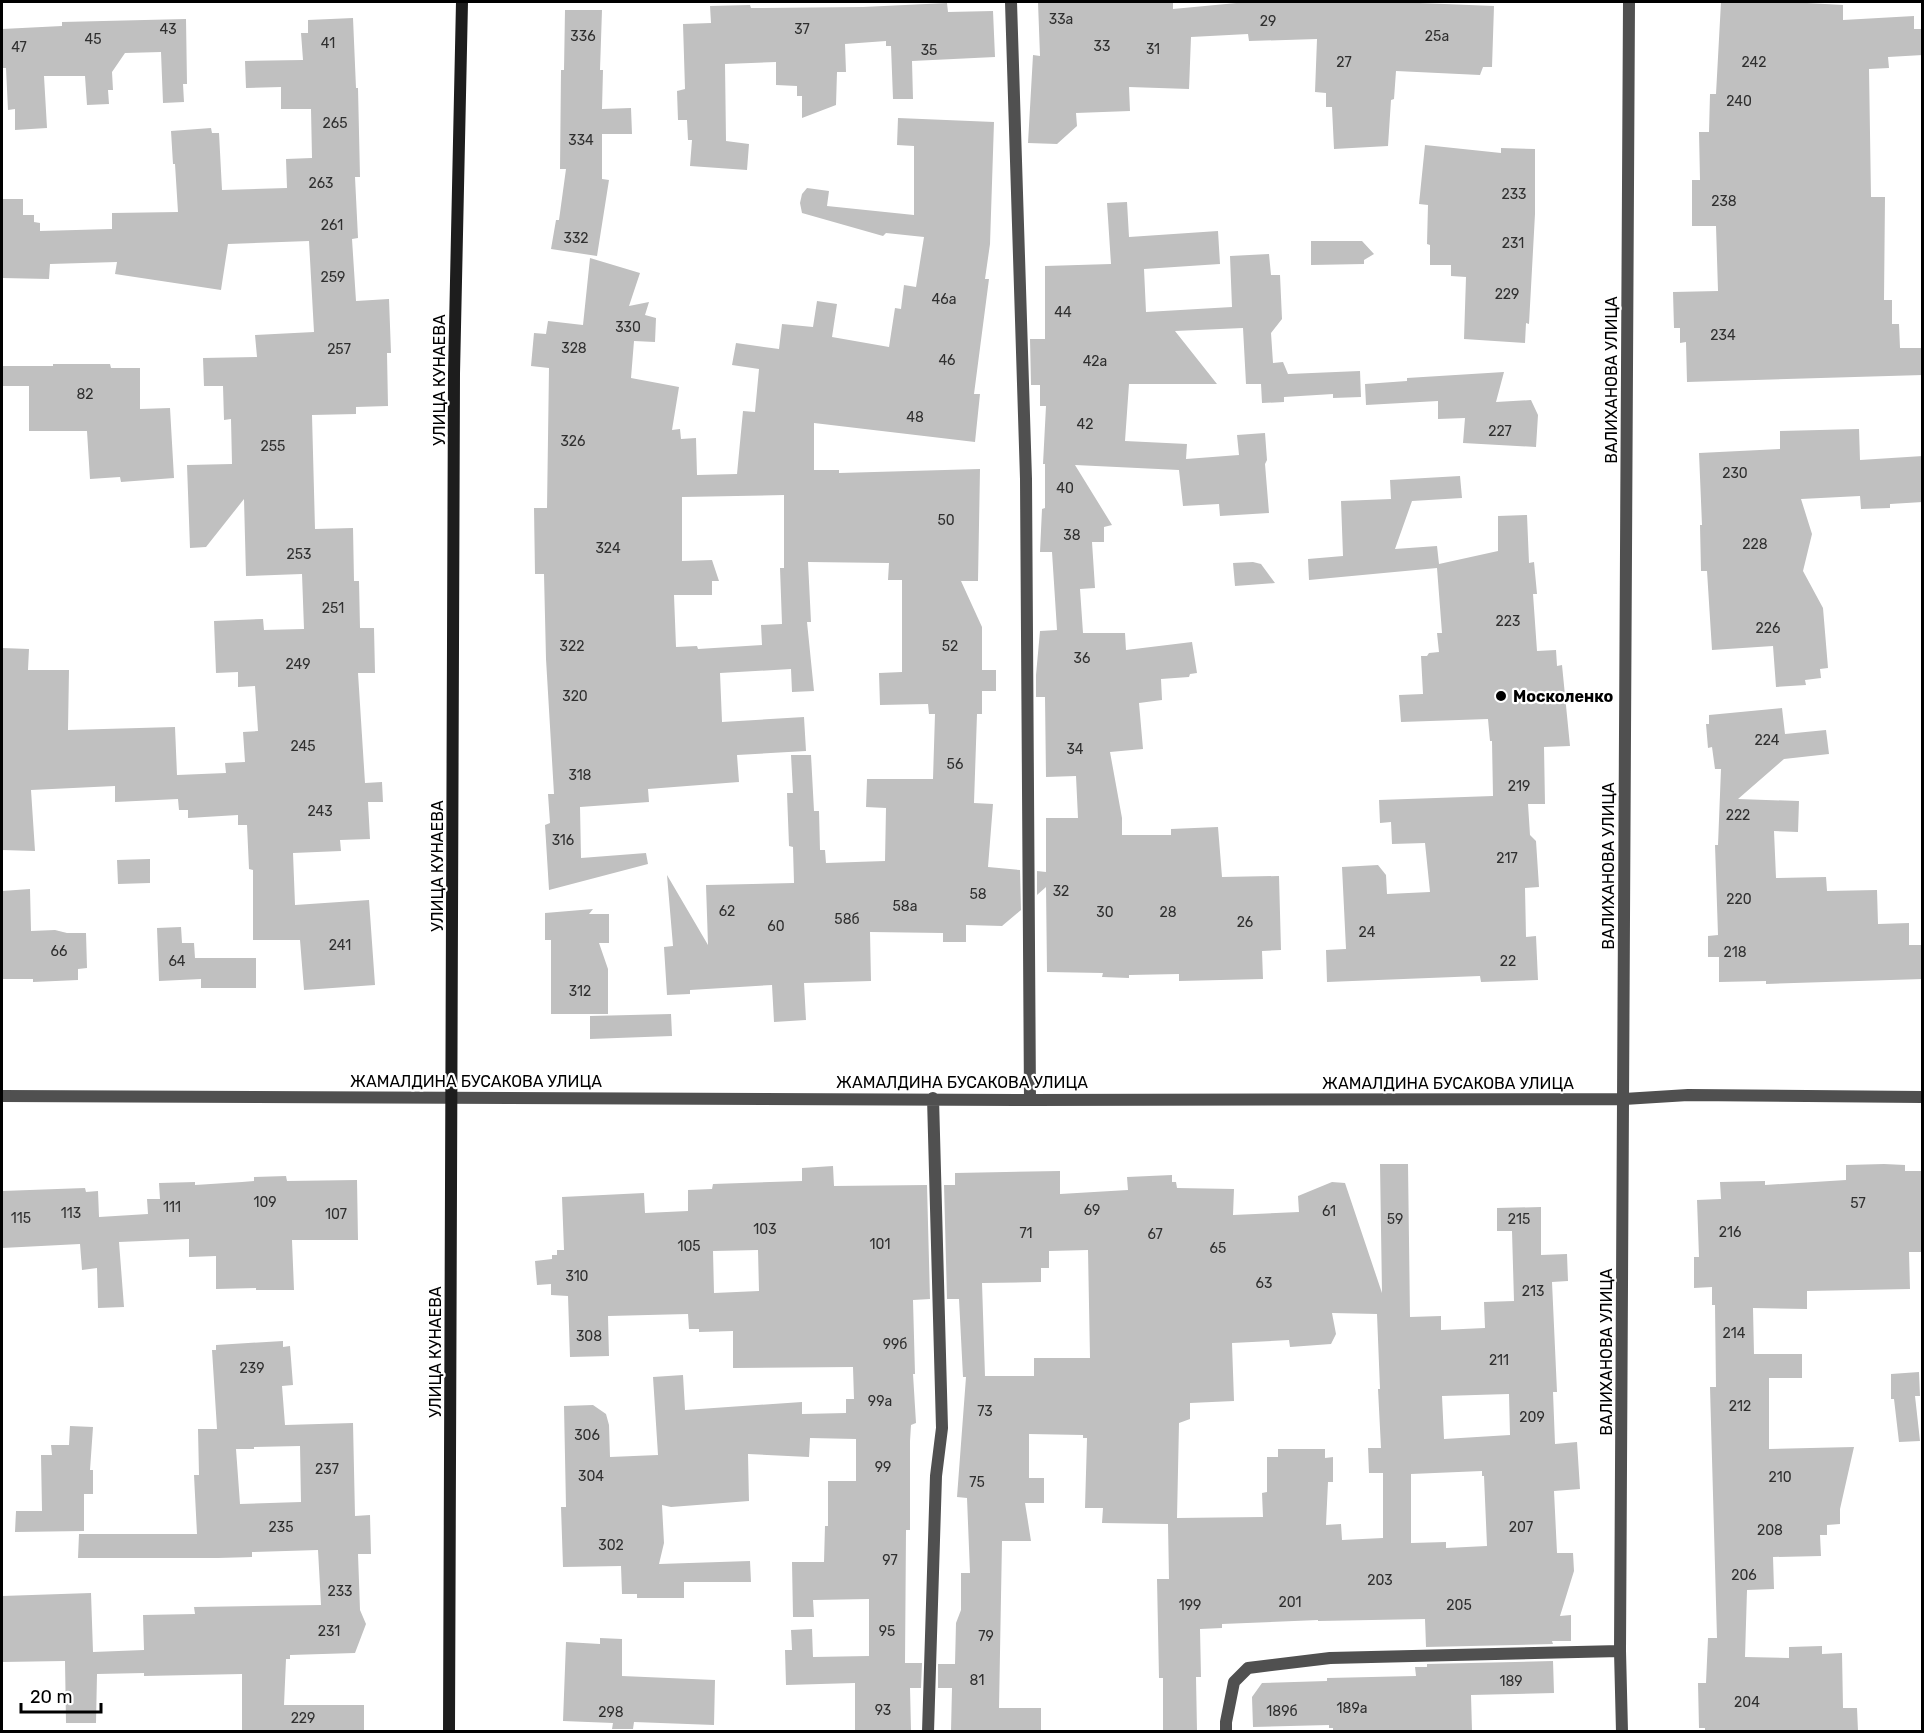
<svg xmlns="http://www.w3.org/2000/svg" width="1924" height="1733" font-family="Rubik,sans-serif">
<style>
.building{fill:#c0c0c0;fill-rule:evenodd}
.lines{fill:none;stroke-linecap:round;stroke-linejoin:round}
.minor{stroke:#505050;stroke-width:12}
.secondary{stroke:#1d1d1d;stroke-width:12}
.poi-dot{fill:#000;stroke:#fff;stroke-width:2}
.labels{text-anchor:middle;stroke-width:4.5;stroke-linejoin:round;paint-order:stroke}
.number-label{font-size:14px;fill:#303030}
.street-label{font-size:16px;fill:#000;stroke:#fff}
.poi-label{font-size:16px;font-weight:bold;fill:#000;stroke:#fff;text-anchor:start}
</style>
<rect width="100%" height="100%" fill="#fff"/>
<path class="building" d="M1038,2H1173V9L1247,2H1395L1494,6L1492,67H1483L1480,75L1396,71L1394,99L1391,100L1388,146L1334,149L1332,107H1326V93L1315,92L1317,39L1249,41L1248,34L1191,37L1189,89L1129,87L1130,111L1076,113L1077,126L1057,144L1028,143L1033,55L1040,56Z
M1721,2H1789L1843,5V20L1914,16V29H1923V55L1888,57L1889,68L1869,69L1871,197H1885L1884,300H1892V324H1899L1900,348H1923V375L1687,382L1686,342L1680,343V328H1674L1673,292L1718,291L1716,226H1692V180H1700L1699,132H1709L1710,94H1716Z
M947,3L948,12L993,11L995,57L912,61L913,99H893L891,46H886V41L845,44L846,72H837L836,105L802,118V96H797V86L776,85V62L725,64L726,141L749,144L747,170L690,166L692,140H688L687,120H678L677,91L685,89L683,24L711,23L710,6L750,5L751,8L863,7Z
M565,10H602L600,70H603L602,109L631,108L632,134H602V179L609,180L597,256L551,249L556,220H559L566,169H560L561,70H564Z
M353,18L356,88H358L360,177H355L358,238L352,239L356,301L389,299L391,353H387L388,406L356,407V414L312,415L315,529L353,528L354,581H359L360,628H374L375,673H358L365,783L382,782L383,802H368L370,839L340,840L341,851L293,853L295,905L369,900L375,985L304,990L300,940H253V870L249,869L247,825H238V815L188,818V810H179L178,799L115,802V786L31,790L35,851L2,850V648L29,649L28,670H69L68,730L175,727L177,775L226,773L225,763L245,762L243,732L258,731L255,686L238,687V672L216,673L214,621L263,619L264,630L304,629L302,574L246,576L244,499L206,547L190,548L187,465L232,464L231,419L224,420L223,386H204L203,358L257,357L255,335L314,332L309,241L228,244L221,290L115,274L117,262L50,264L49,279L2,278V199H23V215H34V222L40,223V231L112,229V213L178,212L175,164H173L171,131L211,128L212,133H219L222,190L287,188L286,159L312,158L311,109H281V87L246,88L245,61L303,60L301,33H308V20Z
M186,19L187,84H183L184,102L163,103L161,52L125,53L112,72L113,90H108L109,104L87,105L85,76H44L47,128L15,130V109L8,110L6,68H2V29L62,26V22Z
M898,118L994,122L990,244L985,279H989L974,394H980L975,442L814,423V470H839V473L980,469L978,581H961L982,627V670H996V691H982V714H977L974,803L993,804L988,867L1020,870L1021,910L1002,926L966,925V942H943V933L870,932L871,981L804,983L806,1020L774,1022L772,985L690,990V994L667,995L664,947L673,946L667,875L708,945L706,885L794,883L793,847L789,846L787,793H793L791,755H811L814,811H819L820,850H825L826,863L885,861L886,808L866,807L867,779H933L935,714H929L928,704L880,705L879,673L902,672V580H888L889,563L808,562L811,622H807L814,691L792,692L791,669L720,673L722,722L804,717L806,751L737,755L739,782L648,789L649,802L580,807L581,858L646,853L648,864L549,890L545,825L550,823L548,794H554L546,659L544,574H535L534,508H547L549,368L531,366L534,333L546,334L548,321L583,325L590,258L640,273L629,306L649,302L645,315L656,318L655,342L634,341L631,378L679,387L672,430L680,429L681,439L696,438L697,475L737,474L743,411L755,412L759,369L732,365L736,343L779,349L782,324L813,327L817,301L837,304L832,337L889,347L895,308L901,309L904,285L916,287L924,237L886,233L883,236L802,213L800,203L802,194L807,188L829,191L827,206L914,215V146L897,145ZM784,495V568H780L782,624L761,625L762,645L698,649L697,646L676,647L674,595H712V581H719L712,560L682,561V497Z
M1425,145L1501,153V148L1535,149V214L1529,324L1526,323L1525,343L1464,339L1466,277L1451,276V265H1430V245L1427,244L1428,205L1419,204Z
M1127,202L1129,237L1218,231L1220,264L1144,269L1146,312L1232,307L1230,256L1269,254L1271,275H1280L1282,319L1271,333L1273,363L1283,362L1288,374L1360,371L1361,397L1333,398V394L1284,397V402L1262,403L1261,384H1246L1243,328L1175,331L1217,384H1129L1125,441L1187,444L1186,459L1239,455L1237,435L1265,433L1267,460L1265,464L1269,513L1220,516L1219,504L1183,506L1179,470L1075,465L1112,525L1104,527V542H1092L1095,588L1080,589L1083,633H1125L1126,650L1192,642L1197,673L1190,674L1189,677L1161,679L1162,700L1139,703L1143,749L1110,752L1122,818V835H1171V829L1218,827L1222,877L1279,876L1281,950L1262,951L1263,979L1179,981V974L1129,975V978L1102,977L1103,973L1047,972L1046,887L1037,895V871L1046,872V818H1078L1076,776L1046,777L1045,697H1036V675L1040,631L1057,630L1052,552H1040L1042,509L1045,508V464H1043L1046,406H1040V385H1031L1030,339H1045V266L1111,264L1107,203Z
M1311,241H1362L1374,254L1364,260V264L1311,265Z
M53,364H110L111,368H140V409L170,408L174,478L121,482L120,477L90,479L87,431H29V386H2V366H53Z
M1504,372L1496,402L1531,400L1538,415L1536,447L1463,443L1465,418L1438,419V401L1366,405L1365,384L1407,381V378Z
M1859,429L1860,460L1923,456V502L1890,504V508L1861,509L1860,496L1801,499L1812,534L1803,571L1823,608L1828,668L1820,669L1821,678L1805,680L1806,685L1776,687L1773,646L1712,650L1707,571H1701L1700,525H1702L1699,453L1780,449V431Z
M1460,476L1462,498L1412,501L1395,549L1437,546L1439,564L1498,551V516L1527,515L1529,563L1534,562L1537,594H1533L1537,651L1556,650L1557,666L1562,665L1570,746L1544,747L1545,804H1528L1530,835L1536,841L1539,887L1525,888L1526,937L1536,936L1538,980L1481,982L1480,976L1327,982L1326,950L1346,949L1342,867L1378,865L1386,875L1387,894L1430,892L1425,843L1392,844L1391,822L1380,823L1379,800L1493,796L1492,741H1490L1488,719L1401,722L1399,695L1423,694L1421,656H1427L1429,653L1439,652L1437,633H1442L1437,568L1309,580L1308,559L1343,556L1341,501L1391,499L1390,480Z
M1253,562L1261,564L1275,583L1235,586L1233,563Z
M1782,708L1785,734L1826,730L1829,754L1784,759L1738,799L1799,801L1798,832L1774,831L1776,878L1826,877L1827,891L1877,890L1878,924L1909,923V945H1923V979L1766,984V981L1719,982V957H1708V936L1718,935L1715,845H1718L1721,769H1715L1712,747L1708,748L1706,724H1709V715Z
M150,859V883L118,884L117,860Z
M30,889L31,931L55,930L67,933H86L87,968L78,969V980L33,982V979H2V891Z
M593,909L589,914H609V943H599L608,969V1014H551V940H545V913Z
M181,927L182,943H194L195,958H256V988H201V979L159,981L157,928Z
M671,1014L672,1036L590,1039V1016Z
M1380,1164H1408L1410,1317L1441,1316V1330L1485,1328L1484,1302L1514,1301L1512,1231H1497V1208L1541,1207V1255L1567,1254L1568,1281L1552,1282L1557,1392H1553L1555,1444L1577,1442L1580,1489L1554,1491L1557,1553H1573L1574,1571L1560,1616L1571,1615V1641H1552L1553,1644L1426,1647L1425,1619L1318,1621V1620L1222,1624V1628L1200,1629L1201,1677H1196L1197,1731H1163V1678H1159L1157,1579H1169L1168,1524L1102,1523L1103,1508H1085L1087,1438H1083V1435L1029,1434V1478H1044V1503H1025L1031,1541H1002L999,1708H1041V1731H951L952,1688H938V1664H955L956,1623L961,1610V1573H970L967,1498L957,1497L966,1377H963L959,1299H947L944,1185H955V1173L1060,1171V1194L1128,1190L1127,1177L1172,1175V1182H1176L1177,1188L1234,1189L1233,1215L1299,1212L1298,1196L1332,1182L1345,1183L1382,1293ZM1088,1250L1090,1358H1034V1376H985L982,1283L1041,1282V1268H1049V1251ZM1332,1313L1377,1314L1380,1389H1378L1381,1448H1368L1369,1473H1383V1538L1342,1540L1341,1524L1326,1525L1328,1482H1333V1457L1325,1458V1449H1278V1457H1267V1492L1262,1493L1263,1517L1177,1518L1179,1423L1190,1419V1403L1234,1401L1232,1343L1289,1340L1290,1347L1331,1344L1336,1334ZM1509,1394L1510,1435L1444,1439L1442,1396ZM1482,1471V1476H1484L1487,1546L1446,1548V1542L1411,1543V1474Z
M1884,1164L1905,1165V1171H1923V1252H1909L1910,1289L1807,1291V1309L1753,1308L1754,1354H1802V1378H1769V1449L1854,1447L1840,1509V1524L1827,1525V1535H1820L1821,1556L1773,1557L1774,1589L1747,1590L1745,1657L1789,1658V1647L1822,1646V1654L1842,1653L1843,1708H1857L1858,1731H1784V1730L1705,1731V1728H1699L1698,1683H1706L1708,1638H1717L1710,1387H1716L1715,1305H1712V1287L1694,1288V1257H1699L1697,1200L1721,1199L1720,1182L1765,1181V1185L1846,1180V1165Z
M833,1166L834,1186L927,1185L930,1299L913,1300L915,1374H913L916,1423L911,1425L910,1441V1530H906L905,1663H922L921,1688H910L911,1731H855V1683L786,1685L785,1650H792L791,1630L812,1629L813,1657L869,1656V1599L813,1600L814,1617H793L792,1562H824L825,1526H828V1481H856V1439L810,1438L809,1457L748,1454L749,1501L671,1507L662,1505L664,1543L659,1564L750,1561L751,1582H684V1598H637V1594H622L621,1566L563,1567L561,1507H566L564,1406L593,1405L606,1414L609,1425L610,1457L658,1455L653,1377L683,1375L685,1410L802,1402V1414L846,1413V1399H854L853,1367L733,1368V1331L699,1332V1329H689L688,1314L608,1316L609,1356L570,1357L568,1296L551,1295V1284L537,1285L535,1261L552,1259V1255H557V1250H564L562,1197L644,1193L645,1213L688,1211V1190L712,1189L713,1184L802,1181V1168ZM758,1250L759,1291L714,1293L713,1251Z
M286,1176L287,1181L357,1180L358,1240H292L294,1290H256V1288L216,1289V1256L189,1257V1239L119,1242L124,1307L98,1308L97,1268L82,1270L80,1244L2,1248V1191L85,1188L86,1192L98,1191L99,1217L148,1214L147,1199H160L159,1183L195,1182V1185L242,1182L254,1181V1177Z
M283,1341V1347L290,1346L293,1385L282,1386L285,1425L353,1423L355,1516L370,1515L371,1554H358L360,1610L366,1624L355,1653L290,1655V1659H286L284,1705H364V1731H242V1674L144,1676V1673L97,1674L96,1723H66L65,1661L2,1662V1596L91,1593L93,1652L144,1650L143,1615L195,1614L194,1607L321,1605L318,1550L252,1552V1557L218,1558H78L79,1534H197L194,1475H199L198,1429H217L212,1350H216V1345ZM300,1446L301,1502L240,1504L236,1449H254V1447Z
M1919,1372L1920,1396H1915L1920,1441L1899,1442L1894,1399H1891V1374Z
M70,1426L93,1427L90,1470H93V1494H84V1531L15,1532L16,1511H42L41,1455H52L51,1445H69Z
M600,1638L622,1639V1676L715,1680L714,1725L634,1722L633,1729H612L613,1723L563,1721L566,1642L600,1644Z
M1553,1661L1554,1693L1471,1695L1472,1731H1333V1728H1329V1725L1253,1727L1252,1697L1262,1683L1327,1681V1678L1416,1676L1415,1667H1427V1664Z"/>
<g class="lines">
<path class="minor" d="M1011,2L1026,479L1030,1100
M2,1096L1030,1100L1624,1099L1688,1095L1922,1097
M928,1732L936,1476L942,1428L933,1098
M1226,1732V1722L1234,1682L1248,1668L1330,1658L1620,1651
M1622,1732L1620,1651L1629,2"/>
<path class="secondary" d="M449,1732L454,374L462,2"/>
</g>
<circle class="poi-dot" cx="1501" cy="696" r="6"/>
<g class="labels">
<g class="number-label">
<text x="1061" y="24">33а</text>
<text x="1268" y="26">29</text>
<text x="168" y="34">43</text>
<text x="802" y="34">37</text>
<text x="583" y="41">336</text>
<text x="1437" y="41">25а</text>
<text x="93" y="44">45</text>
<text x="328" y="48">41</text>
<text x="1102" y="51">33</text>
<text x="19" y="52">47</text>
<text x="1153" y="54">31</text>
<text x="929" y="55">35</text>
<text x="1344" y="67">27</text>
<text x="1754" y="67">242</text>
<text x="1739" y="106">240</text>
<text x="335" y="128">265</text>
<text x="581" y="145">334</text>
<text x="321" y="188">263</text>
<text x="1514" y="199">233</text>
<text x="1724" y="206">238</text>
<text x="332" y="230">261</text>
<text x="576" y="243">332</text>
<text x="1513" y="248">231</text>
<text x="333" y="282">259</text>
<text x="1507" y="299">229</text>
<text x="944" y="304">46а</text>
<text x="1063" y="317">44</text>
<text x="628" y="332">330</text>
<text x="1723" y="340">234</text>
<text x="574" y="353">328</text>
<text x="339" y="354">257</text>
<text x="947" y="365">46</text>
<text x="1095" y="366">42а</text>
<text x="85" y="399">82</text>
<text x="915" y="422">48</text>
<text x="1085" y="429">42</text>
<text x="1500" y="436">227</text>
<text x="573" y="446">326</text>
<text x="273" y="451">255</text>
<text x="1735" y="478">230</text>
<text x="1065" y="493">40</text>
<text x="946" y="525">50</text>
<text x="1072" y="540">38</text>
<text x="1755" y="549">228</text>
<text x="608" y="553">324</text>
<text x="299" y="559">253</text>
<text x="333" y="613">251</text>
<text x="1508" y="626">223</text>
<text x="1768" y="633">226</text>
<text x="572" y="651">322</text>
<text x="950" y="651">52</text>
<text x="1082" y="663">36</text>
<text x="298" y="669">249</text>
<text x="575" y="701">320</text>
<text x="1767" y="745">224</text>
<text x="303" y="751">245</text>
<text x="1075" y="754">34</text>
<text x="955" y="769">56</text>
<text x="580" y="780">318</text>
<text x="1519" y="791">219</text>
<text x="320" y="816">243</text>
<text x="1738" y="820">222</text>
<text x="563" y="845">316</text>
<text x="1507" y="863">217</text>
<text x="1061" y="896">32</text>
<text x="978" y="899">58</text>
<text x="1739" y="904">220</text>
<text x="905" y="911">58а</text>
<text x="727" y="916">62</text>
<text x="1105" y="917">30</text>
<text x="1168" y="917">28</text>
<text x="847" y="924">58б</text>
<text x="1245" y="927">26</text>
<text x="776" y="931">60</text>
<text x="1367" y="937">24</text>
<text x="340" y="950">241</text>
<text x="59" y="956">66</text>
<text x="1735" y="957">218</text>
<text x="177" y="966">64</text>
<text x="1508" y="966">22</text>
<text x="580" y="996">312</text>
<text x="265" y="1207">109</text>
<text x="1858" y="1208">57</text>
<text x="172" y="1212">111</text>
<text x="1092" y="1215">69</text>
<text x="1329" y="1216">61</text>
<text x="71" y="1218">113</text>
<text x="336" y="1219">107</text>
<text x="21" y="1223">115</text>
<text x="1395" y="1224">59</text>
<text x="1519" y="1224">215</text>
<text x="765" y="1234">103</text>
<text x="1730" y="1237">216</text>
<text x="1026" y="1238">71</text>
<text x="1155" y="1239">67</text>
<text x="880" y="1249">101</text>
<text x="689" y="1251">105</text>
<text x="1218" y="1253">65</text>
<text x="577" y="1281">310</text>
<text x="1264" y="1288">63</text>
<text x="1533" y="1296">213</text>
<text x="1734" y="1338">214</text>
<text x="589" y="1341">308</text>
<text x="895" y="1349">99б</text>
<text x="1499" y="1365">211</text>
<text x="252" y="1373">239</text>
<text x="880" y="1406">99а</text>
<text x="1740" y="1411">212</text>
<text x="985" y="1416">73</text>
<text x="1532" y="1422">209</text>
<text x="587" y="1440">306</text>
<text x="883" y="1472">99</text>
<text x="327" y="1474">237</text>
<text x="591" y="1481">304</text>
<text x="1780" y="1482">210</text>
<text x="977" y="1487">75</text>
<text x="281" y="1532">235</text>
<text x="1521" y="1532">207</text>
<text x="1770" y="1535">208</text>
<text x="611" y="1550">302</text>
<text x="890" y="1565">97</text>
<text x="1744" y="1580">206</text>
<text x="1380" y="1585">203</text>
<text x="340" y="1596">233</text>
<text x="1290" y="1607">201</text>
<text x="1190" y="1610">199</text>
<text x="1459" y="1610">205</text>
<text x="329" y="1636">231</text>
<text x="887" y="1636">95</text>
<text x="986" y="1641">79</text>
<text x="977" y="1685">81</text>
<text x="1511" y="1686">189</text>
<text x="1747" y="1707">204</text>
<text x="1352" y="1713">189а</text>
<text x="883" y="1715">93</text>
<text x="1282" y="1716">189б</text>
<text x="611" y="1717">298</text>
<text x="303" y="1723">229</text>
</g>
<g class="street-label">
<text transform="translate(439 380) rotate(-90)" y="6">УЛИЦА КУНАЕВА</text>
<text transform="translate(1611 380) rotate(-90)" y="6">ВАЛИХАНОВА УЛИЦА</text>
<text transform="translate(437 866) rotate(-90)" y="6">УЛИЦА КУНАЕВА</text>
<text transform="translate(1608 866) rotate(-90)" y="6">ВАЛИХАНОВА УЛИЦА</text>
<text x="476" y="1087">ЖАМАЛДИНА БУСАКОВА УЛИЦА</text>
<text x="962" y="1088">ЖАМАЛДИНА БУСАКОВА УЛИЦА</text>
<text x="1448" y="1089">ЖАМАЛДИНА БУСАКОВА УЛИЦА</text>
<text transform="translate(435 1352) rotate(-90)" y="6">УЛИЦА КУНАЕВА</text>
<text transform="translate(1606 1352) rotate(-90)" y="6">ВАЛИХАНОВА УЛИЦА</text>
</g>
<g class="poi-label">
<text x="1513" y="702">Москоленко</text>
</g>
</g>
<rect width="1924" height="1733" fill="none" stroke="#000000" stroke-width="6"/>
<path d="M21 1703v9h80v-9" fill="none" stroke="#000000" stroke-width="3"/>
<text x="30" y="1703" font-size="18" fill="#000000" stroke="#ffffff" stroke-width="4.5" paint-order="stroke">20 m</text>
</svg>
